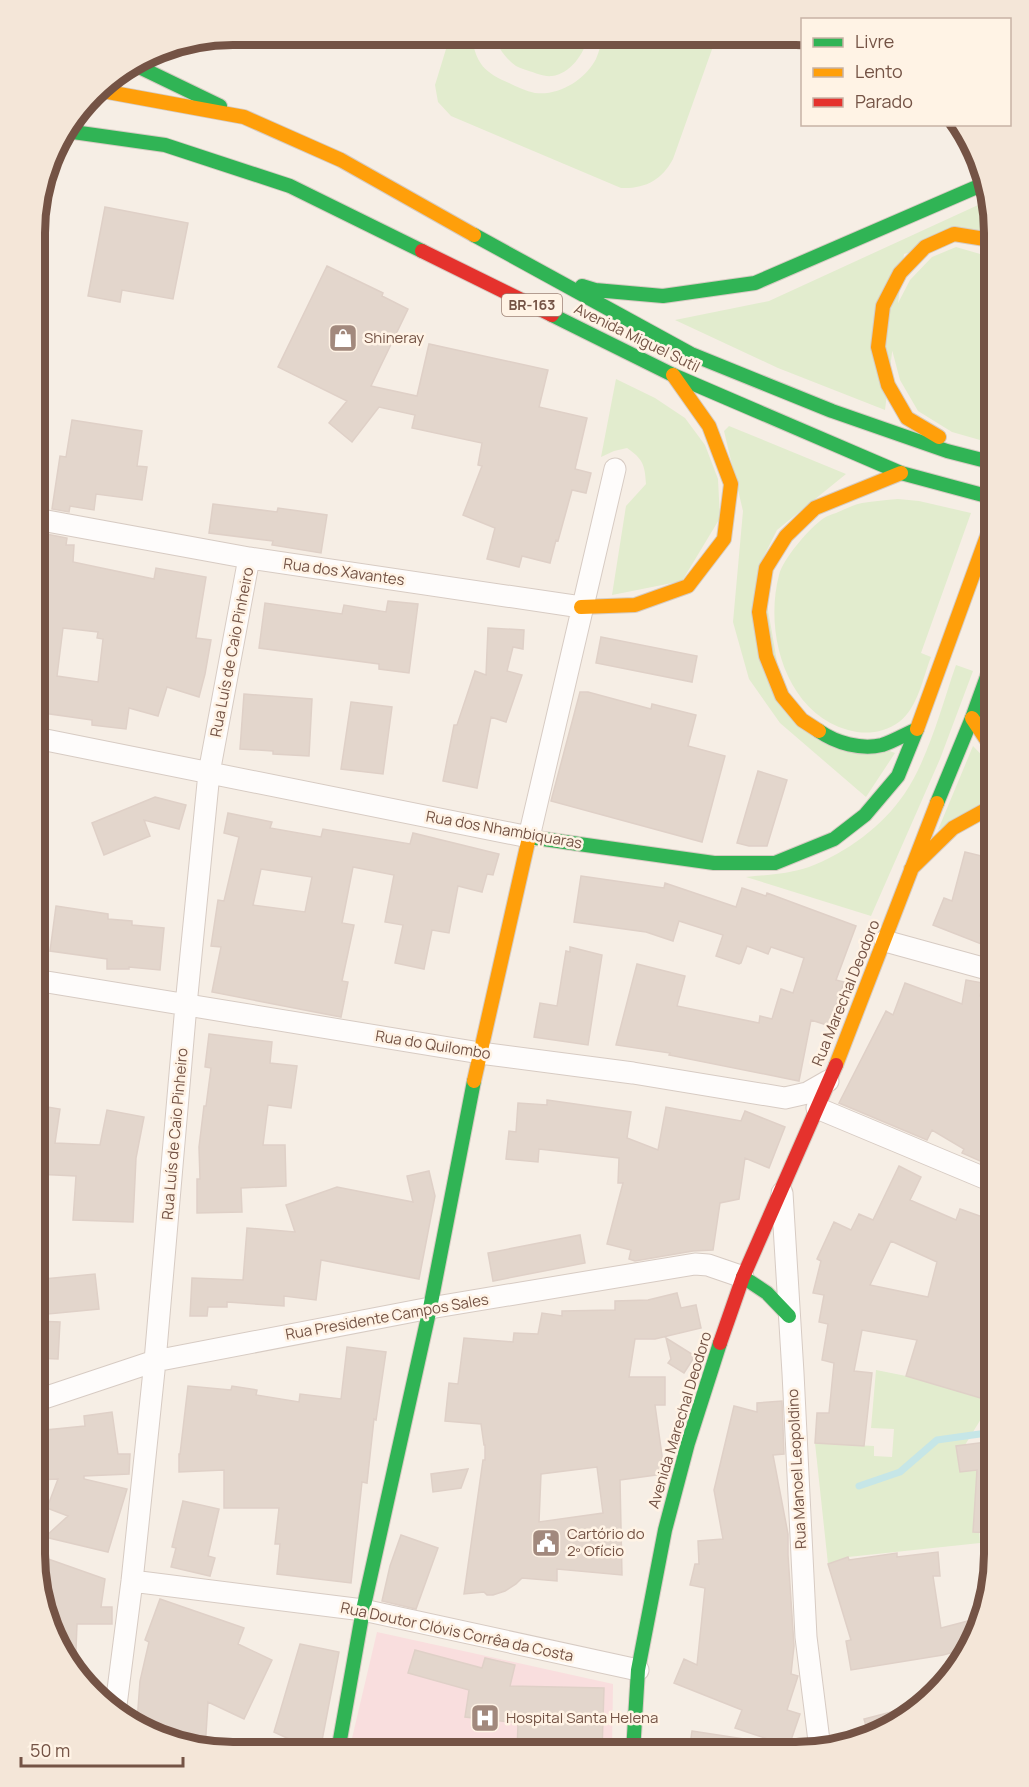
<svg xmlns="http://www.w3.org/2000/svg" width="1029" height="1787" font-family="Manrope,sans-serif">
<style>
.medical{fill:#f9dede}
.green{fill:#e2ecce}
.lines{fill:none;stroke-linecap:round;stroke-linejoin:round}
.stream{stroke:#c6e6e7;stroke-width:7}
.building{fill:#e3d6cc;stroke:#dfd0c7;stroke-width:1.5;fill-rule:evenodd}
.street-casing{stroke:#d7cbc3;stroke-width:23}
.fast-casing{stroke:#d6cbc2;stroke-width:16}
.slow-casing{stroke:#d6cbc2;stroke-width:16}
.jam-casing{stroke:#d6cbc2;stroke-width:16}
.street{stroke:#fefcfb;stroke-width:21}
.fast{stroke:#30b455;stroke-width:14}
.slow{stroke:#ff9f0a;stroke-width:14}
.jam{stroke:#e5322d;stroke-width:14}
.labels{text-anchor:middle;stroke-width:5;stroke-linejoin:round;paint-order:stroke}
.shield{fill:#fff3e5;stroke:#9e8375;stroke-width:1.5}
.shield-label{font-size:14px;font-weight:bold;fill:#745345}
.poi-label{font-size:15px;fill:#745345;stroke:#fff3e5;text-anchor:start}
.street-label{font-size:15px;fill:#745345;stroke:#fff3e5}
.rim{fill:none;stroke:#745345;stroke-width:8}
</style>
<rect width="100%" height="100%" fill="#f6eee5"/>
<path class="medical" d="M377,1632L613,1684L612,1752L349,1751Z"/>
<path class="green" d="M450,36H472C475,63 485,73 509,83C517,87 526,91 535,93C559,96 585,80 596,59C599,52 601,44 603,37L716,38L673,159C662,180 645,189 621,188L451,116L438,102L435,85Z
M493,36L588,37C584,54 570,74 552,76C544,77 536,73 529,71C524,69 519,68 516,66C505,58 498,47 493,36Z
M989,200L994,231L904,254L885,410L778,368L675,320L769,301Z
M956,247L994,258V444L952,432L918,411L900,380L891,346L895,309L910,280L932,257Z
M616,379L655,398L685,418L705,445L718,479L720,518L682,581L612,595L626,506L646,484C645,465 643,459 627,448L614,451L601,457Z
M729,426L846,474L777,530L760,564L786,713L895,753L866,797L780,723L749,679L733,622L743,511L724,431Z
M898,499L919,501L971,513L921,653L931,657C923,677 918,708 899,722C884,733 865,735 848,730C785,712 764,632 779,575C783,559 810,527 824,518C827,516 832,514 836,513C845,509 853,505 862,503C874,501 886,500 898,499Z
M956,665L973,671L940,759L871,916L746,877C766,875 789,874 809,867C846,853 883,826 905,793C929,757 942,705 956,665Z
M973,746L994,768V799L938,830Z
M876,1370L906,1376L992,1401L965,1445L956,1446L960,1472L994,1468V1487H976L980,1543L848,1557L828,1564L815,1443L874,1446V1456L892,1457L894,1429L871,1428Z"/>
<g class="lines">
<path class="stream" d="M859,1486L900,1472L937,1440L994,1432"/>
</g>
<path class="building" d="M105,207L188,223L173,299L122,290L120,302L88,296Z
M327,266L383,293L382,296L408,309L371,386L417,396L429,344L548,370L539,407L587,418L575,469L591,473L586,493L572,490L558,541L556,540L550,563L522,556L519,567L487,559L495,528L463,515L482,466L478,465L482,443L412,428L415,415L379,407L352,442L329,423L347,401L278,367Z
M72,420L142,431L137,466L147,467L142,500L96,494L94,510L70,506L69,512L52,509L60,456L66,457Z
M213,504L277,512L278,508L327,515L321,553L272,545L273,541L209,533Z
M41,533L67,538L66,545H74L73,562L154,579L156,568L206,577L196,638L211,640L205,674L199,697L167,687L158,716L129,708L126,729L92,725V720L36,712V614L39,586L36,585ZM63,628L98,632L97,638L103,639L98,682L57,676Z
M388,601L418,604L409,673L379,669V664L259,648L265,603L342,614L344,605L386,612Z
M488,628L524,630L523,649L513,647L507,671L522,675L506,722L491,717L477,788L443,781L454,725H457L475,671L486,675Z
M601,637L697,656L692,682L596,663Z
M580,692H588L651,709L652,704L696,715L688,746L725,756L702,842L551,801Z
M244,694L312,699L309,756L273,754V751L240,749Z
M351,702L392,707L383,774L341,769Z
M758,771L787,780L767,846H749L737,843Z
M155,797L186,805L179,829L144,820L150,836L104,855L92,823Z
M228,813L272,822L270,828L321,837L323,829L410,844L413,833L499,854L493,875L487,874L482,892L458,886L449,933L432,930L424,969L395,963L403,925L385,922L394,875L353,867L342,923L354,925L342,981L348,982L341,1017L212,992L221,947L211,946L218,900L224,901L239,837L224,833ZM261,869L312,877L305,912L253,905Z
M965,852L994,859V949L933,925L944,898L952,901Z
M581,876L664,888L665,883L736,907L742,888L766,896L767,893L856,926L836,980L844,982L830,1026L811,1020L799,1081L669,1055L670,1053L616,1045L637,964L685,976L677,1006L759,1023L760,1016L772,1019L781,989L793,993L804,958L771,947L768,954L747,946L741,963L739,964L716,956L723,935L679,921L673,941L646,932L574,922Z
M56,906L108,914V919L132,921V925L164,928L160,970L129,967V969H107V959L50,951Z
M570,947L602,955L588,1045L534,1037L540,1003L557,1006L566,951L570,952Z
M966,980L983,983L980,996L994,1000V1167L962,1153L964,1149L932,1130L927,1140L839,1103L886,1011L893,1015L905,983L962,1004Z
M209,1034L272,1042L270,1063L297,1066L291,1108L268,1105L263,1145H285L286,1186L241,1188L242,1212L197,1213V1179H200L199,1147L204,1106H206L211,1068L205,1067Z
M547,1100L631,1112L627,1138L658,1150L666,1107L741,1121L745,1111L785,1127L769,1168L745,1158L739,1199L720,1203L713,1250L693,1251L635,1261L629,1259L631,1250L607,1244L623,1183H618L619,1158L539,1149L538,1162L506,1159L509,1131L516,1132L518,1103L547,1105Z
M35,1105L60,1109L55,1143L100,1145L107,1110L144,1117L136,1158L133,1222L73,1220L76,1176L35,1174Z
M899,1166L921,1177L910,1200L956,1220L960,1209L994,1221V1402L906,1376L917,1340L862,1330L854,1371L872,1373L864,1446L815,1443L817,1413H829L834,1363L822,1360L828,1324L819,1322L824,1295L813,1293L821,1261L817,1259L834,1222L851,1230L859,1214L873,1220ZM891,1241L937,1262L928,1297L870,1285Z
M429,1171L435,1196L419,1279L321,1260L316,1300L284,1296V1306L227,1302V1307H208L207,1316H190L192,1278L243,1280L247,1228L295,1232L286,1205L337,1187L413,1202L407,1176Z
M580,1235L585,1263L493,1281L488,1253Z
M95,1274L99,1309L48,1314L44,1279Z
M677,1293L681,1308L696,1305L701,1328L655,1339H635L629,1377H665V1405H655L664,1470L663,1474L620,1480L622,1575L557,1569V1581L522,1578L516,1584L505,1591L493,1595H487L484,1592L464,1594L483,1460H485V1445H484L481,1424L445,1421L449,1383L458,1384L464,1338L513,1342L514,1333L538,1334L542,1313L562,1316V1311L615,1310V1301L648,1300ZM597,1467L603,1513L539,1522L541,1474Z
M35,1321L60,1322L58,1359L35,1358Z
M666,1338L695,1356L684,1373L668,1363L671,1359Z
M347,1347L386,1352L376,1420L374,1419L367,1483L362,1482L351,1583L277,1574L280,1544H275L279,1508H224V1470L179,1472V1454H180L188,1386L231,1390L232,1386L257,1390L256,1395L299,1402L300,1394L341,1399Z
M782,1401L784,1454L773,1455L788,1534V1555L794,1646L791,1674L798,1676L787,1710L800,1714L789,1746L735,1728L742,1710L674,1683L684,1659L697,1665L705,1588L690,1585L695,1564H699L698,1541L723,1539L714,1490L734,1406L757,1412V1403Z
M112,1412L118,1454H130L129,1474L84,1476V1479L127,1489L108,1552L45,1537L68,1516L47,1508L58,1479L35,1480V1431L85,1426L84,1416Z
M994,1441V1533L973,1532L977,1470L960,1472L956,1446Z
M468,1469L461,1488L433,1492L431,1474Z
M183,1501L219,1509L208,1556L215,1558L210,1576L171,1567L176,1548L172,1547Z
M401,1535L438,1548L416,1609L382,1601L390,1566Z
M938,1552L940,1576H933L941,1628L983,1617L980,1630L969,1648L943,1655L851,1670L846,1641L851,1640L828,1564L848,1557L849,1560L897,1553V1557Z
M34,1554L105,1579L101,1607H112V1624H77L75,1675L45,1618Z
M160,1599L244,1628L238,1644L272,1660L244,1719L208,1702L205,1750L137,1722L140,1681L149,1642L145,1640Z
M300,1644L339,1652L320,1751H315L274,1732Z
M415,1650L482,1668L485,1658L515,1665L510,1686L604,1688L602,1752H517L518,1723L465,1717L469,1690L408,1673Z
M911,1707L914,1713L869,1737L864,1719Z
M692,1731L764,1742L763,1752H689Z"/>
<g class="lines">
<g class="street-casing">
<path id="street" d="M36,519L249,558L581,607
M36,738L529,837L615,469
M885,941L994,971
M35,980L480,1053L633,1073L785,1098L807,1093L828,1081
M817,1108L994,1182
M782,1193L793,1373L806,1637L820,1749
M35,1401L155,1361L430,1308L695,1264L708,1265L743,1277
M132,1581L363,1610L638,1670
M115,1713L132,1581L155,1361L186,1005L209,773L249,558"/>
</g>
<g class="fast-casing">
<path id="fast" d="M133,64L220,106
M66,131L165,145L290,186L422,251
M474,235L691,354L832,411L947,451L994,463
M582,286L595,290L663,296L755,283L986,183
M552,315L673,375L901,473L994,498
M972,718L994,657
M819,731C836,743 861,750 882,745C894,741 906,734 917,729
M937,803L972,718
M528,842L529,837L714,863H775L834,839L865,815L898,776L917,729
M743,1277L767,1293L789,1316
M338,1751L363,1610L430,1308L474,1081
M633,1752L638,1670L665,1530L688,1443L720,1343"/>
</g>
<g class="slow-casing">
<path id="slow" d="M97,90L244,117L341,160L474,235
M939,437L907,418L888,385L878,347L883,306L900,273L925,247L954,234L985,239L994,244
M581,607L635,605L688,586L724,539L731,484L709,426L673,375
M972,718L994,751
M917,729L994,517
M819,731L802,720L782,696L766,656L759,612L766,568L786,536L815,508L901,473
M911,869L953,828L991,807H994
M836,1065L937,803
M474,1081L528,842"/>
</g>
<g class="jam-casing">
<path id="jam" d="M422,251L552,315
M720,1343L743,1277L836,1065"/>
</g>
<use href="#street" class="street"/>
<use href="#fast" class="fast"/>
<use href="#slow" class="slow"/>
<use href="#jam" class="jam"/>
</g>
<defs>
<g id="shop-square" transform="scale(1.5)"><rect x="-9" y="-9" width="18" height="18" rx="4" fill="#a2897d" stroke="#fff3e5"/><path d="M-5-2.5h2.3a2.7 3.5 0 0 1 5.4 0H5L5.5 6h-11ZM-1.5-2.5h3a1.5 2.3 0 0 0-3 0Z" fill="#fff"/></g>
<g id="civic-square" transform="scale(1.5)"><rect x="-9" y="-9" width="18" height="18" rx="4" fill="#a2897d" stroke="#fff3e5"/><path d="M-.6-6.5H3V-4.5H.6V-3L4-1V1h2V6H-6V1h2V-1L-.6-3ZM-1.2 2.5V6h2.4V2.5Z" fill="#fff"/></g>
<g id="hospital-square" transform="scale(1.5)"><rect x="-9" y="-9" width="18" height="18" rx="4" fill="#a2897d" stroke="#fff3e5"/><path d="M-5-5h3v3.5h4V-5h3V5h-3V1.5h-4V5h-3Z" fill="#fff"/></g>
</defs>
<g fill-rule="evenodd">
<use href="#shop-square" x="343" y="338"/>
<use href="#civic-square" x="546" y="1543"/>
<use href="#hospital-square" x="485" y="1718"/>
</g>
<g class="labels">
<rect class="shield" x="502" y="294" width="60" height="22" rx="4.5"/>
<g class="shield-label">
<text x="532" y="310">BR-163</text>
</g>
<g class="poi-label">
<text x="364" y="343">Shineray</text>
<text x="567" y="1539">Cartório do<tspan x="567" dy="17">2º Ofício</tspan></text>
<text x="506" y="1723">Hospital Santa Helena</text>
</g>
<g class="street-label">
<text transform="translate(637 338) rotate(26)" y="5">Avenida Miguel Sutil</text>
<text transform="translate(344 572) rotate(8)" y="5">Rua dos Xavantes</text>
<text transform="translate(232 652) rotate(-79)" y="5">Rua Luís de Caio Pinheiro</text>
<text transform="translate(504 830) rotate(10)" y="5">Rua dos Nhambiquaras</text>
<text transform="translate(846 993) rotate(-68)" y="5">Rua Marechal Deodoro</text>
<text transform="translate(433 1045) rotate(9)" y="5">Rua do Quilombo</text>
<text transform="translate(175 1134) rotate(-85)" y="5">Rua Luís de Caio Pinheiro</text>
<text transform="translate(387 1317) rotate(-10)" y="5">Rua Presidente Campos Sales</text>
<text transform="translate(680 1420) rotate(-73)" y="5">Avenida Marechal Deodoro</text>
<text transform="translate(797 1469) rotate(-93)" y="5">Rua Manoel Leopoldino</text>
<text transform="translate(457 1632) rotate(12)" y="5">Rua Doutor Clóvis Corrêa da Costa</text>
</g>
</g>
<path d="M0 0H1029V1787H0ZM233 45H796A188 188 0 0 1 984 233V1554A188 188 0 0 1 796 1742H233A188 188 0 0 1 45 1554V233A188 188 0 0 1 233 45Z" fill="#f4e6d8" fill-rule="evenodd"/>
<path class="rim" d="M233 45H796A188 188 0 0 1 984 233V1554A188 188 0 0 1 796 1742H233A188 188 0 0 1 45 1554V233A188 188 0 0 1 233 45Z"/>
<rect x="801" y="18" width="210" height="108" fill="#fff3e5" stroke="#c7b3a5" stroke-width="1.5"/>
<rect x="813" y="38" width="30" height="9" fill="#30b455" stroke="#c7b3a5" stroke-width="1.5"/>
<text x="855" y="48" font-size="18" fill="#745345">Livre</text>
<rect x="813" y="68" width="30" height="9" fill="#ff9f0a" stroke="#c7b3a5" stroke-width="1.5"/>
<text x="855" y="78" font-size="18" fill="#745345">Lento</text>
<rect x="813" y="98" width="30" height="9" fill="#e5322d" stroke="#c7b3a5" stroke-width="1.5"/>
<text x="855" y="108" font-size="18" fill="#745345">Parado</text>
<path d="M21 1757v9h162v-9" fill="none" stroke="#745345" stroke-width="3"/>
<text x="30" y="1757" font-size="18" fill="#745345" stroke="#fff3e5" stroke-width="4.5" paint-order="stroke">50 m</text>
</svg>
